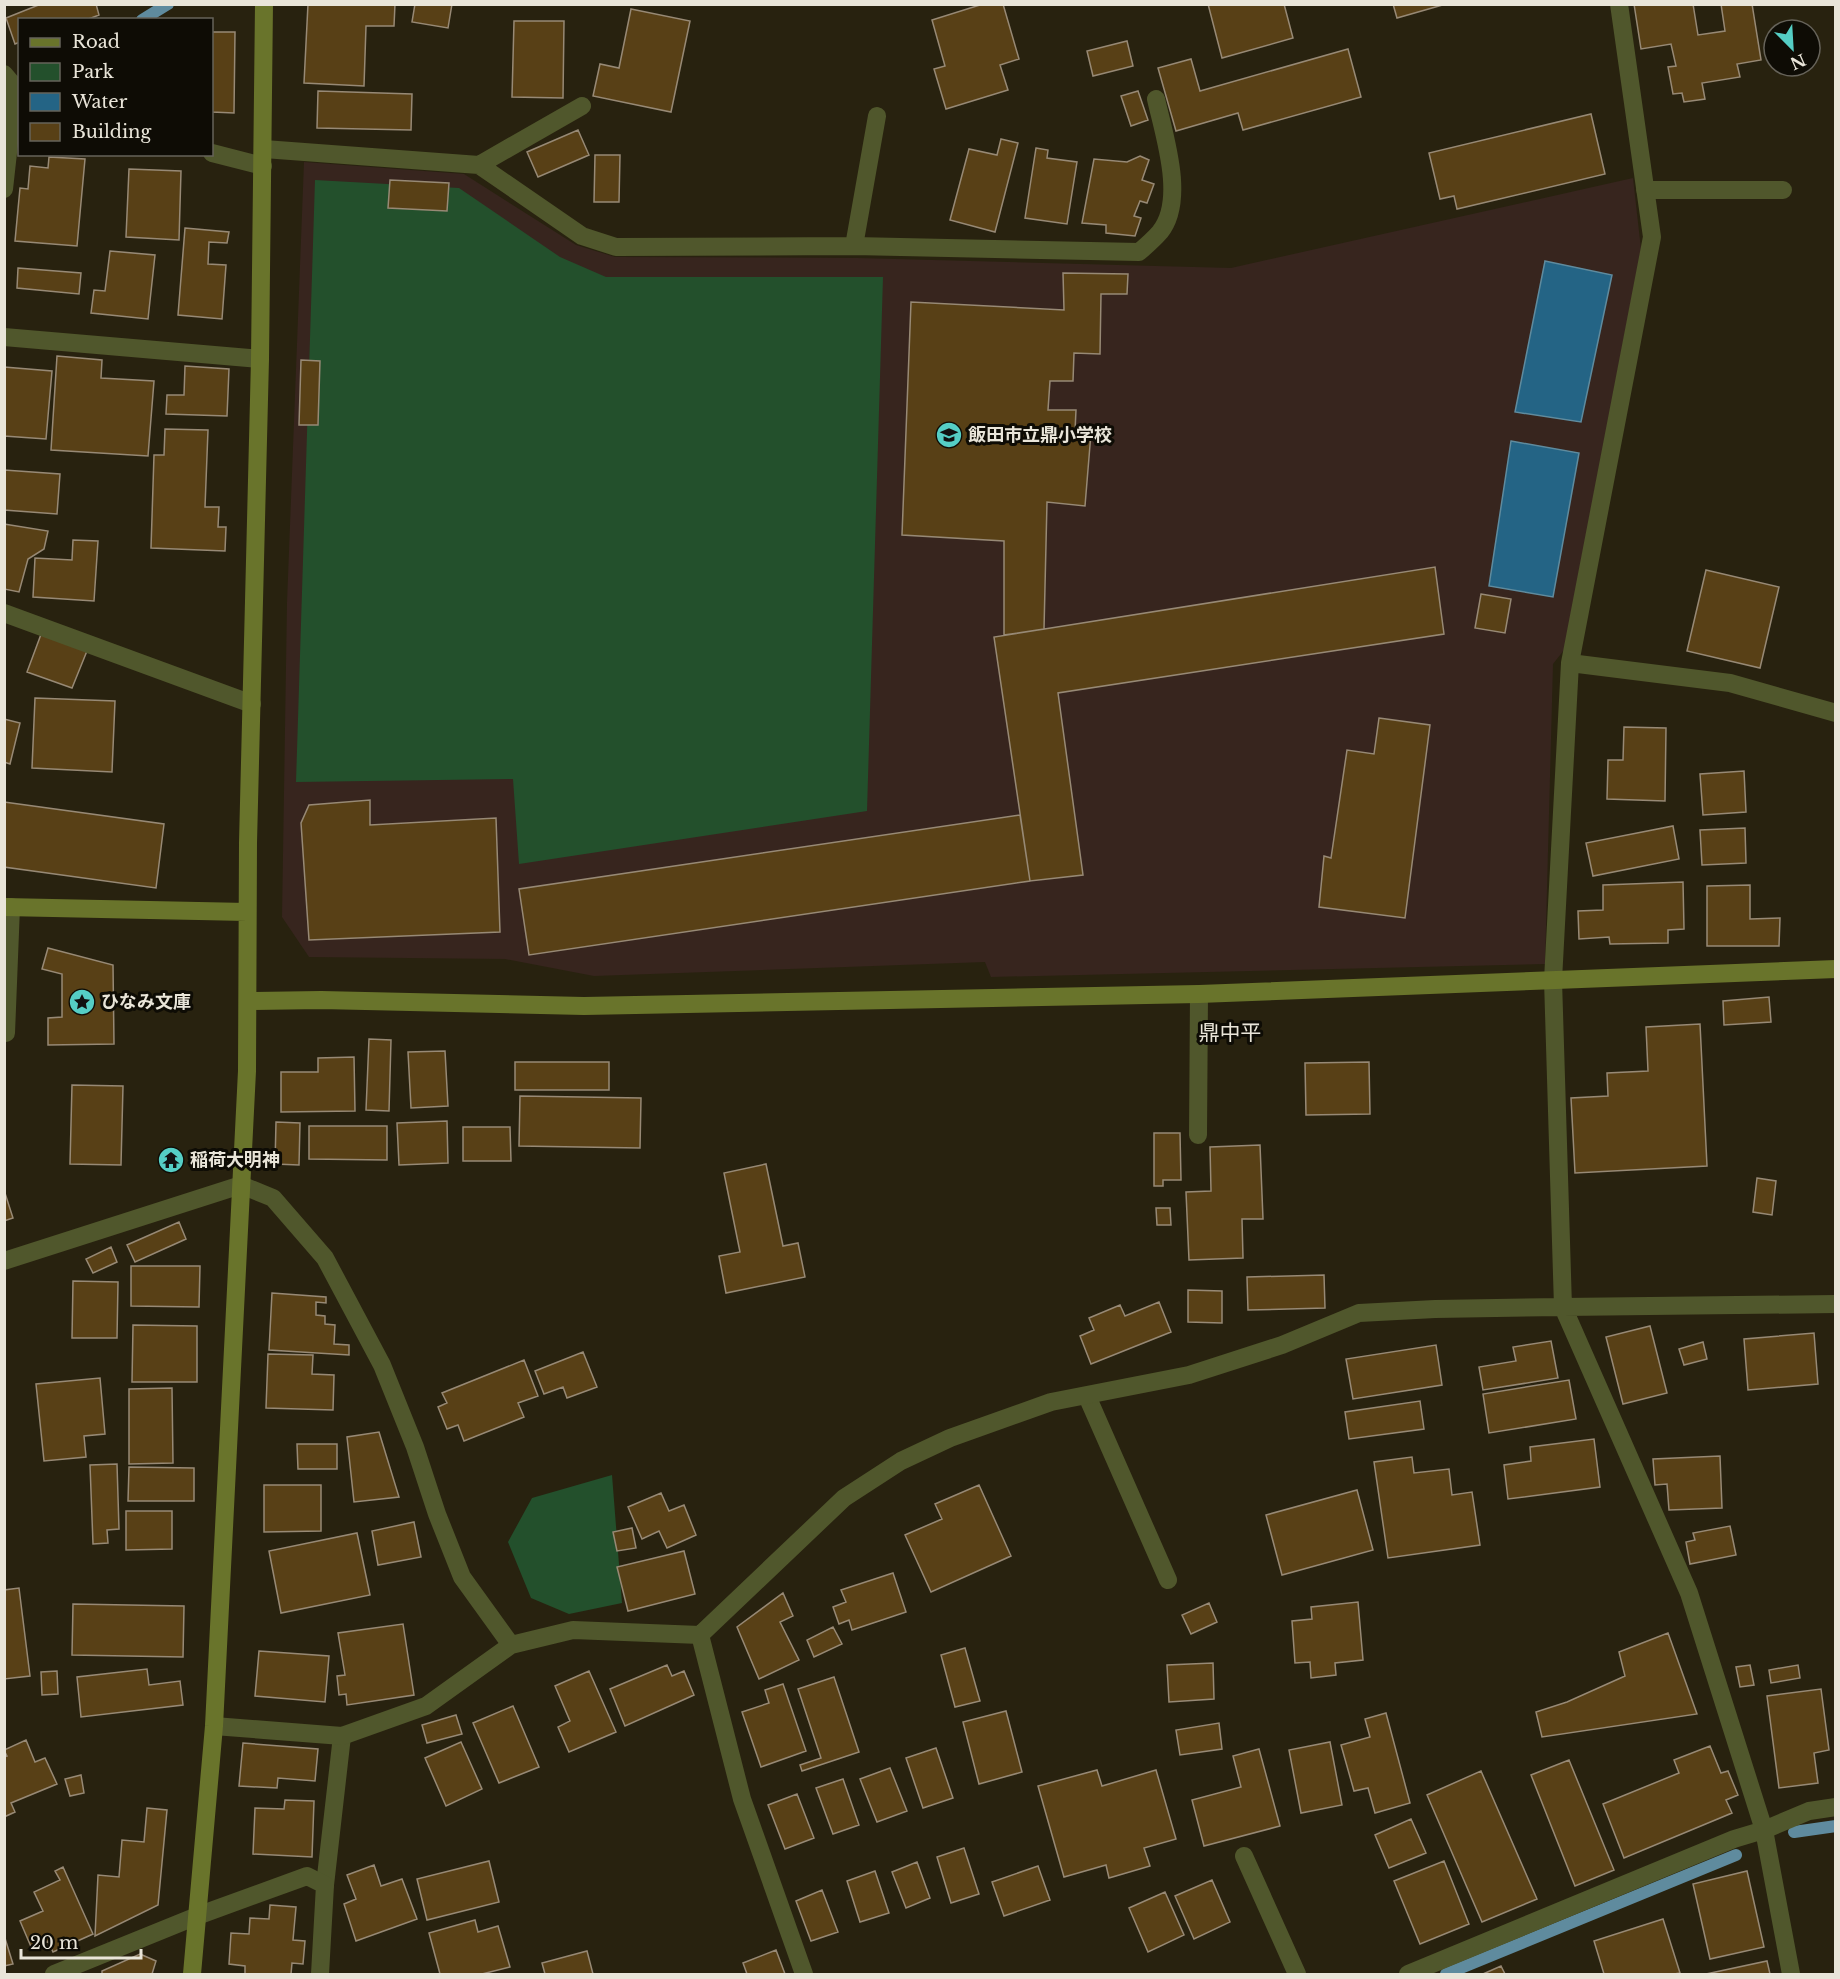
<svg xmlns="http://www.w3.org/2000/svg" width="1840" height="1979" font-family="'Libre Baskerville','Noto Sans JP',serif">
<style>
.education{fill:#37251e}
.green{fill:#23502c}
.water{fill:#246485;stroke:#5f8b9e;stroke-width:1.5}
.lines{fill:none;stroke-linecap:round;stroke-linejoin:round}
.stream{stroke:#5f8b9e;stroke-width:12}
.building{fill:#584016;stroke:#978975;stroke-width:1.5}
.lane{stroke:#50572c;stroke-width:18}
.street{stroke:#50572c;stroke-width:18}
.secondary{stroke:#69742b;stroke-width:18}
.labels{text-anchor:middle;stroke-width:6;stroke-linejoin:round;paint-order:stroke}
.poi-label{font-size:18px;font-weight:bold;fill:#e9e5d9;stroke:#0e0c05;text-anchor:start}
.quarter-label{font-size:21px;fill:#e9e5d9;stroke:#0e0c05}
</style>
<rect width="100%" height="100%" fill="#28220f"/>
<path class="education" d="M304,162L464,174L576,245L615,257L858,258L1231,268L1633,178L1641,249L1564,650L1553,664L1545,964L991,977L985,962L594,976L505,959L309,957L282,917L287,603Z"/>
<path class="green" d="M315,180L459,188L560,257L606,277H883L867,811L519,864L513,779L296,782Z
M612,1475L622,1603L569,1614L531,1598L508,1542L532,1498Z"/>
<path class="water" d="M1545,261L1612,275L1581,422L1515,412Z
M1511,441L1579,453L1553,597L1489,586Z"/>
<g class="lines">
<path class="stream" d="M142,20L168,4
M1794,1832L1836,1826
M1446,1974L1736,1855"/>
</g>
<path class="building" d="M41,4H96L99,15L86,20H20V42L15,44L6,18Z
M308,4H395L394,26H366L364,86L304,83Z
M415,4H452L448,28L412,22Z
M983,4H1003L1019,59L1000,65L1008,90L946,109L934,69L945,66L932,20Z
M1208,4H1284L1293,38L1222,58Z
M1393,4H1446L1397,18Z
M1634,4H1693L1698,35L1725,31L1721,4H1752L1761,60L1737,64L1740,77L1702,83L1705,99L1684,102L1682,93L1673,94L1668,67L1676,66L1671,44L1641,49Z
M631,9L690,21L671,112L593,96L600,64L619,68Z
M514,21H564L563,98L512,97Z
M212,32H235L234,113L212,112Z
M1127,41L1133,66L1093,76L1087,51Z
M1348,49L1361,97L1243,130L1238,113L1176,131L1158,68L1191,59L1200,91Z
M318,91L412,94L411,130L317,128Z
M1138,91L1148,120L1131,126L1121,96Z
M1591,114L1605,174L1457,209L1454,196L1440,199L1429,153Z
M578,130L589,155L538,177L527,152Z
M1001,139L1018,143L995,232L950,220L969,149L997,155Z
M1036,148L1048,150L1047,158L1077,162L1067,224L1025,218Z
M595,155H620L619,202H594Z
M1140,156L1149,160L1142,180L1154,184L1147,203L1140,201L1134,216L1141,218L1135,236L1106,233V225L1082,223L1094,159L1127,162Z
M49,157L85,159L77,246L15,241L20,188L28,189L30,166L48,168Z
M129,169L181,171L179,240L126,237Z
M390,180L449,183L447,211L388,208Z
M185,228L229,232L227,243L209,242L208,264L226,265L222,319L178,315Z
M110,251L155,255L148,319L91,313L94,290L105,291Z
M18,268L81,273L79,294L17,288Z
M1063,273L1128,274L1127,294H1101L1100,354L1074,353L1073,381H1050L1048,410H1076L1075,431L1091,433L1085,506L1047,502L1044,629L1004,635V541L902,535L911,302L1064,310Z
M57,356L102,360L101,378L154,381L148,456L51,450Z
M301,360L320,361L318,425H299Z
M185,366L229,369L227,416L166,414L167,395H184Z
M4,367L52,371L46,439L4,436Z
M165,429L208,430L205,507H219L218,527H226L225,551L151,548L154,455H164Z
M4,470L60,474L57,514L4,510Z
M4,524L48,531L44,549L28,559L19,592L4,589Z
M73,540L98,541L94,601L33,597L35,558L72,560Z
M1435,567L1444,634L1058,693L1083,875L1030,881L994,637Z
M1706,570L1779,587L1760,668L1687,651Z
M1481,594L1511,599L1505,633L1475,628Z
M43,629L89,646L72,688L27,672Z
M35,698L115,701L112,772L32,768Z
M1379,718L1430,725L1405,918L1319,907L1324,856L1331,858L1347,750L1374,754Z
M4,719L20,723L10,764L4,762Z
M1624,727L1666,728L1665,801L1607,799L1608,760H1623Z
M1744,771L1746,812L1703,815L1700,774Z
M370,800V825L496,818L500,932L309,940L301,823L309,805Z
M4,802L164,824L156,888L4,867Z
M1020,815L1030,881L529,955L519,889Z
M1673,826L1679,859L1593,876L1586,843Z
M1745,828L1746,863L1702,865L1700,830Z
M1683,882L1684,929L1668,930V943L1610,944L1609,937L1579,939L1578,911L1603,910V885Z
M1750,885V919L1780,918L1779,946H1707V886Z
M48,948L113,965L114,1044L48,1045V1018L62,1017V974L42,969Z
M1769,997L1771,1022L1724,1025L1723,1001Z
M1700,1024L1707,1166L1575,1173L1571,1098L1608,1096L1607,1073L1648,1071L1646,1027Z
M369,1039L391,1040L389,1111L366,1110Z
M445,1051L448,1106L411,1108L408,1052Z
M354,1057L355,1111L281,1112V1072H318V1058Z
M515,1062H609V1090H515Z
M1369,1062L1370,1114L1306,1115L1305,1063Z
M72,1085L123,1086L121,1165L70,1164Z
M520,1096L641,1098L640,1148L519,1146Z
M447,1121L448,1163L399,1165L397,1123Z
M276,1122L300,1123L299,1165L275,1164Z
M309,1126H387V1160L309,1159Z
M463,1127H510L511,1161H463Z
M1154,1133H1180L1181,1180H1163V1186H1154Z
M1260,1145L1263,1219H1242L1243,1258L1189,1260L1186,1192L1211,1191L1210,1147Z
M766,1164L783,1246L798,1243L805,1277L726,1293L719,1256L740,1252L724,1173Z
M1757,1178L1776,1181L1772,1215L1753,1212Z
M4,1190L13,1218L4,1221Z
M1156,1208H1170L1171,1225H1157Z
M179,1222L186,1239L135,1262L127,1245Z
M111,1247L117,1262L93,1273L86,1259Z
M131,1266H200L199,1307L131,1306Z
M1324,1275L1325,1308L1248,1310L1247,1277Z
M73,1281L118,1282L117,1338H72Z
M1188,1290L1222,1291V1323L1188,1322Z
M272,1293L326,1297V1303L316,1302V1315L325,1316V1324L335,1325L334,1344L349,1345V1355L269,1350Z
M1159,1302L1171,1332L1091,1364L1080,1336L1094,1330L1089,1318L1120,1305L1125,1316Z
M133,1325L197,1326V1382H132Z
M1650,1326L1667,1393L1623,1404L1606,1337Z
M1814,1333L1818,1384L1748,1390L1744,1339Z
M1551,1341L1558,1378L1483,1390L1479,1367L1516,1361L1513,1347Z
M1703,1342L1707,1359L1684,1365L1679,1349Z
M1436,1345L1442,1385L1353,1399L1346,1359Z
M583,1352L597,1387L567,1398L563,1387L544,1394L535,1371Z
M268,1354L313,1355L312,1374L334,1375L333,1410L266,1408Z
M524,1360L538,1396L518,1403L524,1417L464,1441L458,1425L447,1429L438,1407L447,1403L442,1393Z
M100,1378L105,1434L84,1436L86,1457L44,1461L36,1384Z
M1569,1380L1576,1419L1489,1433L1483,1394Z
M172,1388L173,1463L129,1464V1389Z
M1420,1401L1424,1429L1349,1439L1345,1412Z
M379,1432L399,1497L354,1502L347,1437Z
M1594,1439L1600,1487L1508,1499L1504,1465L1531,1461L1530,1447Z
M297,1444H337V1469H298Z
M1720,1456L1722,1508L1669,1510L1667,1484L1655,1485L1653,1459Z
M1412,1457L1414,1473L1449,1469L1452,1495L1472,1492L1480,1545L1388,1558L1374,1462Z
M117,1464L119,1529L107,1530L108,1543L93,1544L90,1465Z
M129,1467L194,1468V1501H128Z
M264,1485H321V1531L264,1532Z
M979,1485L1011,1556L931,1592L905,1535L942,1519L935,1504Z
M1357,1490L1373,1550L1282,1575L1266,1515Z
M661,1493L669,1511L684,1505L696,1535L667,1548L659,1531L642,1539L628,1507Z
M126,1511H172V1549L126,1550Z
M414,1522L421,1557L378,1565L372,1531Z
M1730,1526L1736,1555L1690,1564L1686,1542L1695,1540L1693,1533Z
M632,1528L636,1548L617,1551L613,1532Z
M357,1533L370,1595L281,1613L269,1551Z
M684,1551L695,1594L628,1611L617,1567Z
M893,1573L906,1612L852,1630L849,1620L839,1624L833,1607L846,1602L841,1590Z
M19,1588L30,1676L4,1679V1590Z
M783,1593L793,1616L780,1622L799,1660L759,1679L737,1627Z
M1358,1602L1363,1660L1335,1663L1336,1675L1311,1678L1310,1662L1295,1663L1292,1621L1312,1619L1311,1607Z
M1209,1603L1217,1622L1191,1634L1182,1615Z
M73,1604L184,1606L183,1657L72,1655Z
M403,1624L414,1695L347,1705L346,1694L339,1695L337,1676L345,1675L338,1633Z
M833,1627L842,1644L814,1657L807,1640Z
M1668,1633L1697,1714L1542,1737L1536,1712L1567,1702L1625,1676L1619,1652Z
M965,1648L980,1701L955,1707L941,1655Z
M259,1651L329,1656L325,1702L255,1696Z
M1213,1663L1214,1699L1169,1702L1167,1665Z
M667,1665L672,1676L684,1671L694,1695L625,1726L610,1689Z
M1750,1665L1754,1685L1740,1687L1736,1667Z
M1798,1665L1800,1678L1771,1683L1769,1670Z
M147,1669L149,1685L180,1681L183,1705L81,1717L77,1677Z
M57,1671L58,1694L42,1695L41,1672Z
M589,1671L616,1732L569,1752L558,1727L570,1721L555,1686Z
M834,1677L859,1752L802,1771L800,1765L821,1758L798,1689Z
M783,1684L806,1751L761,1767L742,1712L769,1703L765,1690Z
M1821,1689L1829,1750L1814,1753L1818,1783L1779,1788L1767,1696Z
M513,1706L539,1767L499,1783L473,1723Z
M1006,1711L1022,1772L979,1784L963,1722Z
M1386,1713L1410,1803L1375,1813L1368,1788L1354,1791L1341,1745L1370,1737L1365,1719Z
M456,1715L462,1734L427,1743L422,1725Z
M1219,1723L1222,1749L1180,1755L1176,1730Z
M26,1740L35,1762L45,1758L57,1784L11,1803L15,1812L4,1817V1757L7,1756L4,1750Z
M461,1742L482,1789L446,1806L425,1758Z
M1330,1742L1342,1805L1301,1813L1289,1750Z
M243,1743L318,1749L315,1781L278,1778L277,1788L239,1786Z
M1710,1746L1721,1773L1728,1771L1738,1795L1726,1800L1732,1813L1624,1858L1603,1804L1679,1773L1674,1760Z
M936,1748L953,1798L923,1808L906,1758Z
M1259,1749L1280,1826L1204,1846L1192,1800L1241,1787L1233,1756Z
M1569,1760L1614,1870L1575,1886L1531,1775Z
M890,1768L907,1811L877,1822L860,1779Z
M1097,1770L1102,1786L1156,1770L1176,1839L1144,1848L1150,1866L1109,1878L1106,1865L1064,1877L1038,1786Z
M1481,1771L1537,1899L1482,1922L1427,1795Z
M81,1775L84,1793L70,1796L65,1779Z
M843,1779L859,1825L833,1834L816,1788Z
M797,1794L814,1838L785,1849L768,1805Z
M285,1800L314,1801L312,1857L253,1854L255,1808L284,1809Z
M147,1808L167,1810L158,1905L95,1936L98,1875L119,1877L122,1840L144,1842Z
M1411,1819L1426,1853L1389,1868L1375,1835Z
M964,1848L979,1894L951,1903L937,1857Z
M489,1861L499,1902L427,1920L417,1879Z
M1444,1861L1469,1924L1420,1944L1394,1881Z
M917,1862L930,1898L906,1908L892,1872Z
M374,1865L381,1886L402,1879L417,1919L356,1941L344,1904L356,1899L347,1875Z
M1038,1866L1050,1900L1004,1916L992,1882Z
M63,1867L93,1934L53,1952L48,1941L32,1949L20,1921L43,1911L34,1892L60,1880L55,1871Z
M875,1871L889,1913L860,1922L847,1881Z
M1747,1871L1764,1947L1710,1959L1693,1884Z
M1212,1880L1230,1922L1194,1939L1175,1896Z
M822,1890L838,1932L811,1941L796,1901Z
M1165,1892L1184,1935L1148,1952L1129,1908Z
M270,1905L296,1907L293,1940L305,1941L303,1964L292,1963L291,1974H245V1966L229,1964L231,1933L249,1934L250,1918L269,1919Z
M1663,1919L1680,1973L1674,1974H1604L1594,1941Z
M475,1920L478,1932L498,1926L510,1967L482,1974H440L429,1933Z
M4,1935L13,1964L4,1966Z
M776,1950L785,1974H747L743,1963Z
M587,1951L593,1974H545L542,1963Z
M140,1954L156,1961L152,1974H102V1971Z
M1767,1961L1770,1974H1706Z
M1501,1966L1505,1974H1483Z"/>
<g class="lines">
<path class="lane" d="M4,74L20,93
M212,153L263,166
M4,189L15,89
M4,337L260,359
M4,613L252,704
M6,1033L11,907
M1198,1135L1199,994
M1087,1396L1168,1580
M1244,1856L1297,1974
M325,1885L342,1736"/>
<path class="street" d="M1619,4L1652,237L1570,663L1553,980L1563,1307L1689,1593L1764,1830L1791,1974
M264,149L479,165L582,236L616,247L854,246L1139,252C1146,246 1154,239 1160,232C1186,200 1164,135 1156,99
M479,165L582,106
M1645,190H1783
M854,246L877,116
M1570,663L1730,683L1836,713
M4,1261L241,1185L273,1198L325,1258L382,1365L415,1447L437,1514L462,1577L511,1645
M700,1635L742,1799L804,1974
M214,1726L342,1736L426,1706L511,1645L573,1630L700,1635L844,1498L901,1461L950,1438L1051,1402L1189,1375L1282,1345L1359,1313L1435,1309L1563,1307L1836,1304
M54,1974L197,1916L307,1876L325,1885L320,1974
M1408,1974L1734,1839L1764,1830L1809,1811L1836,1807"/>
<path class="secondary" d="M4,907L247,912
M248,1001L321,1000L584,1006L1199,994L1836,969
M192,1974L214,1726L247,1071L248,843L260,359L264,4"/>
</g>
<defs>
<g id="school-disc" transform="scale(1.35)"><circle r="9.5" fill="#55cec5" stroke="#0e0c05"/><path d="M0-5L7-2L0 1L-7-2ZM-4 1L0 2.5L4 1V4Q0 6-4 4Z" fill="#111"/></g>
<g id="sight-disc" transform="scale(1.35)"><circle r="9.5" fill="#55cec5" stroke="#0e0c05"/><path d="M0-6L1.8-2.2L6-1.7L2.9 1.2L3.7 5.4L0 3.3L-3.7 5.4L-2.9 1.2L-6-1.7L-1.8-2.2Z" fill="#111"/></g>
<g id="temple-disc" transform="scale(1.35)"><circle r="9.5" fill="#55cec5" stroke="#0e0c05"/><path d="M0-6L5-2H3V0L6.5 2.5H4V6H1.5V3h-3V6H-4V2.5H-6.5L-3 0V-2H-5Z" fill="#111"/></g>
</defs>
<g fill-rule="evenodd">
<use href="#school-disc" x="949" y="435"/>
<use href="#sight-disc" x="82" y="1002"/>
<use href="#temple-disc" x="171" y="1160"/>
</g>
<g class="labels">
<g class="poi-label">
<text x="968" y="441">飯田市立鼎小学校</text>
<text x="101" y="1008">ひなみ文庫</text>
<text x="190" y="1166">稲荷大明神</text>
</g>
<g class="quarter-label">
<text x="1230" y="1040">鼎中平</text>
</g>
</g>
<rect width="1840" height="1979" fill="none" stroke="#e9e5d9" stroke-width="12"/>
<rect x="18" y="18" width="195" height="138" fill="#0e0c05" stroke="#66635a" stroke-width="1.5"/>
<rect x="30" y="38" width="30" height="9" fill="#69742b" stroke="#66635a" stroke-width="1.5"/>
<text x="72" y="48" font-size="18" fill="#e9e5d9">Road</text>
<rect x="30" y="63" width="30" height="18" fill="#23502c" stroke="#66635a" stroke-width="1.5"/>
<text x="72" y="78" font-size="18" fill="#e9e5d9">Park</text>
<rect x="30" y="93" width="30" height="18" fill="#246485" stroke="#66635a" stroke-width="1.5"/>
<text x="72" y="108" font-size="18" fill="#e9e5d9">Water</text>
<rect x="30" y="123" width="30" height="18" fill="#584016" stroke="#66635a" stroke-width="1.5"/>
<text x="72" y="138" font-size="18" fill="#e9e5d9">Building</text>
<g transform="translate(1792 48) rotate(156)"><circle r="28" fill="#0e0c05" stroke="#66635a" stroke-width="1.5"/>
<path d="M0-4.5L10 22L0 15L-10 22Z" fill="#55cec5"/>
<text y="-9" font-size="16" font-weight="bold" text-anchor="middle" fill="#e9e5d9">N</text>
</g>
<path d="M21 1949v9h120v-9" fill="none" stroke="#e9e5d9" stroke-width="3"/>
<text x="30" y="1949" font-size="18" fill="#e9e5d9" stroke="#0e0c05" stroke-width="4.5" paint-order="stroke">20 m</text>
</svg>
